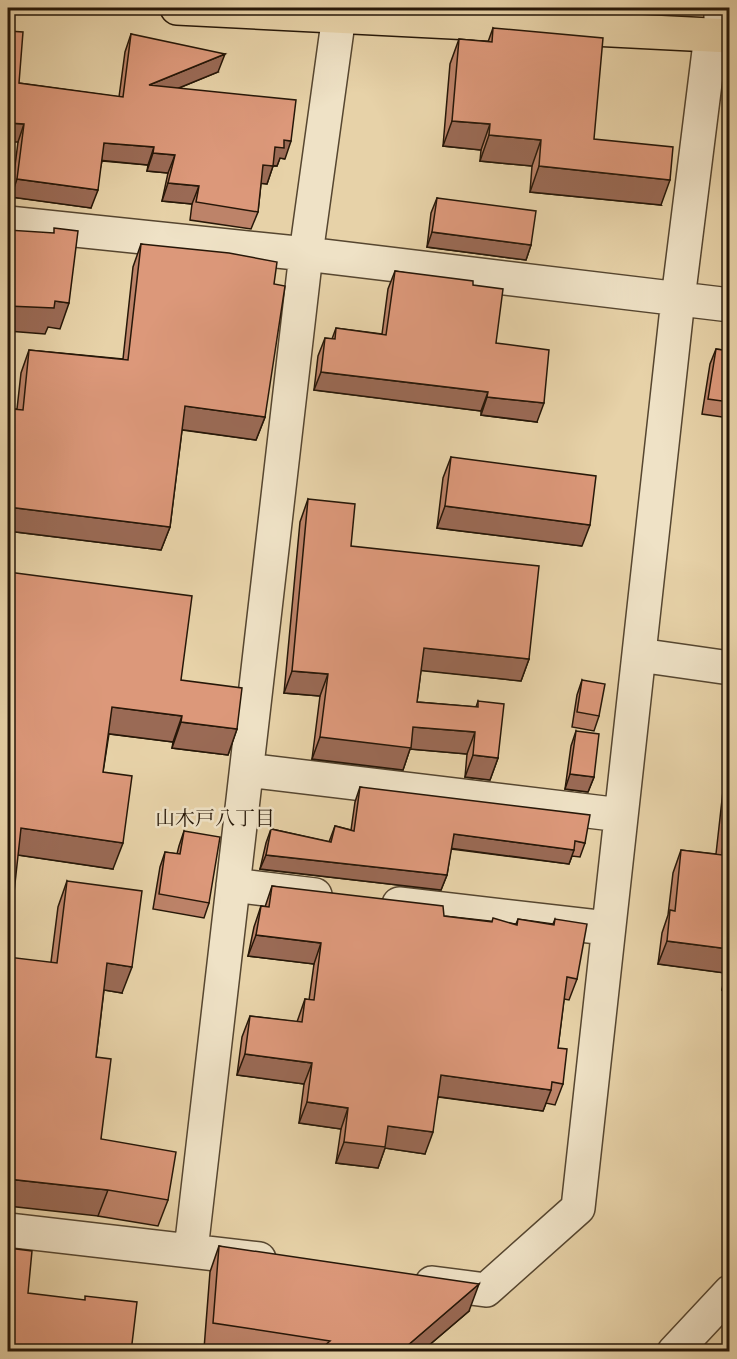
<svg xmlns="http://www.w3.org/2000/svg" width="737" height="1359" font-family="'Old Standard TT','Noto Serif JP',serif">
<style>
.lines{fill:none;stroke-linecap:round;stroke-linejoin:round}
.minor-casing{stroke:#564630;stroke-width:36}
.major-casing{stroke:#261708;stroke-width:36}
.minor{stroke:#efe2c6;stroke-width:33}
.major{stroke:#e7d2a8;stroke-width:33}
.wall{fill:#bd8369;stroke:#261708;stroke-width:1.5}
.shaded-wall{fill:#9a6a55;stroke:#261708;stroke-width:1.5}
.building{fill:#dc987a;stroke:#261708;stroke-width:1.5}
.labels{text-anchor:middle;stroke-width:5;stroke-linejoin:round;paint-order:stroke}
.neighbourhood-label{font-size:20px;fill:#261708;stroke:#efe2c6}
</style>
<rect width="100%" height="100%" fill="#e7d2a8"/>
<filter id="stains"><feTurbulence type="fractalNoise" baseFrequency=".00333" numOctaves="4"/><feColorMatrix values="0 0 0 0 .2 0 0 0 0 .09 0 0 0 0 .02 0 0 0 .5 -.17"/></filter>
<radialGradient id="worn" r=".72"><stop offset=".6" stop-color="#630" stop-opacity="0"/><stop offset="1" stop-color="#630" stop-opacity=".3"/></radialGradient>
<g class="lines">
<g class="minor-casing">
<path id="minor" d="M721,36V8
M8,223L306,254L730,305
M639,655L730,668
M247,770L621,815
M233,885L315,895
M399,904L598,927
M8,1230L259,1259
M191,1250L306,254L340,8
M432,1283L486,1290L578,1208L678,299L711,35
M674,1352L730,1292"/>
</g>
<g class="major-casing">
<path id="major" d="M177,8L730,36"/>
</g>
<use href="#minor" class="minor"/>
<use href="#major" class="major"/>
</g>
<path class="wall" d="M493,28L594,139L661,205L530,192L532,166L480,161L481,150L443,146L450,64L459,39L488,42Z
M131,34L218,72L179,88L285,159L280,158L277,166H273L267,184L261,183L258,212L251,229L190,220L192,204L162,201L168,173L147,171L148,165L102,161L91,208L11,197L18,142L19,83L119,97L125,52Z
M437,198L531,245L526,260L427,247L431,213Z
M141,244L274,284L265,417L256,440L182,430L170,527L161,550L8,531V420L12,409H17L21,373L29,350L123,359L133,267Z
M395,271L473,285L496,343L537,422L481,415V411L314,390L318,356L325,338L332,339L336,328L382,334L388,289Z
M716,349L729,351V418L702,414L710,364Z
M451,457L582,546L437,528L443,478Z
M308,499L351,546L529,659L521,681L421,670L417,702L476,707L478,701L498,758L490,780L465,777L467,754L410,749L403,770L312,759L320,696L284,693L300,522Z
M8,572L181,680L237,729L228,755L172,748L173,742L109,734L103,772L113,869L18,855Z
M582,680L599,716L594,731L572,727L577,695Z
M576,731L594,777L588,792L565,789L571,746Z
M729,767V991L722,990L725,973L658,964L662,933L668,915L673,873L681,850L716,854L724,782Z
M360,787L585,843L580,857L572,856L569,864L451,849L447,875L441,890L260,869L266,843L271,829L329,842L335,826L351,830L355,802Z
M184,831L209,903L204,918L153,909L160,867L165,852L177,854L179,846Z
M67,881L122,993L104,990L96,1057L101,1139L168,1200L158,1226L98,1216L51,962L58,907Z
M272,886L444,916L516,924L518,919L553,924L555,919L577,979L569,1000L564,999L558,1048L563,1084L555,1105L546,1103L543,1111L438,1097L425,1154L385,1148L378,1168L336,1163L341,1129L299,1123L304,1084L237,1075L242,1037L250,1016L297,1022L305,999L309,1000L314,964L248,956L254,927L261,906L265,907Z
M219,1246L469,1311L421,1352H219L204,1349L210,1272Z"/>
<path class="shaded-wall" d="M225,54L218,72L142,103L149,85Z
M452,121L490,124L481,150L443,146Z
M8,123L24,124L18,142H8Z
M489,135L541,140L532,166L480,161Z
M284,140L291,141L285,159L280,158L277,166L269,165L273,166L267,184L256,183L263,165L275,147Z
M104,143L154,147L148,165L98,160Z
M153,153L175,155L168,173L147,171Z
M539,166L670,180L661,205L530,192Z
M17,179L98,190L91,208L11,197Z
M168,183L199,186L192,204L162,201Z
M432,232L531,245L526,260L427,247Z
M55,301L69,303L60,329L48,327L45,334L8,331V306Z
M321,372L488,392L481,411L314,390Z
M487,397L544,403L537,422L481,415Z
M185,406L265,417L256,440L177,429Z
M445,506L590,525L582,546L437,528Z
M8,507L170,527L161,550L8,531Z
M424,648L529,659L521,681L416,670Z
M292,671L328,674L320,696L284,693Z
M112,707L182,716L173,742L103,733Z
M181,722L237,729L228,755L172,748Z
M413,727L475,732L467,754L410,749L403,770L312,759L320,737Z
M473,755L498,758L490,780L465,777Z
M570,774L594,777L588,792L565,789Z
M21,828L123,843L113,869L11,854Z
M454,834L574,850L569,864L449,848Z
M266,855L447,875L441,890L260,869Z
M256,935L321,943L314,964L248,956Z
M667,941L729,949V960L725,973L658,964Z
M107,963L132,967L122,993L98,989Z
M729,971V991L722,990Z
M245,1054L312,1063L304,1084L237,1075Z
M441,1075L551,1090L543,1111L433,1096Z
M307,1102L348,1108L341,1129L299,1123Z
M388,1126L433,1132L425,1154L385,1148L378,1168L336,1163L344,1142Z
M8,1179L108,1190L98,1216L8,1206Z
M479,1284L469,1311L421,1352H400Z"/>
<path class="building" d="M493,28L603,38L594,139L673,147L670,180L539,166L541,140L489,135L490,124L452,121L459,39L492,42Z
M8,31L23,32L19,83L123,97L131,34L225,54L149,85L296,100L291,141L284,140V148L275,147L273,166L263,165L258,212L196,202L199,186L168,183L175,155L153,153L154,147L104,143L98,190L17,179L24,124L8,123Z
M437,198L536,211L531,245L432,232Z
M54,228L78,231L69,303L55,301L54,308L8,306V230L54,233Z
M141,244L229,253L277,262L274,284L285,286L265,417L185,406L170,527L8,507V439H9L12,409L23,410L29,350L128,360Z
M395,271L473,281V285L503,289L496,343L549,350L544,403L487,397L488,392L321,372L325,338L335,339L336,328L386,335Z
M716,349L729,351V402L708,399Z
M451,457L596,476L590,525L445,506Z
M308,499L355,504L351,546L539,566L529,659L424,648L417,702L478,707V701L504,704L498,758L473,755L475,732L413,727L411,748L320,737L328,674L292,671Z
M8,572L192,596L181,680L242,688L237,729L181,722L182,716L112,707L103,772L132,776L123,843L21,828L8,948Z
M582,680L605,684L599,716L577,712Z
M576,731L599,734L594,777L570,774Z
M729,786V949L667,941L670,910L675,911L681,850L722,855Z
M360,787L590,815L585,843L575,841L574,850L454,834L447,875L266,855L271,829L331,842L335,826L354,831Z
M184,831L220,837L209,903L159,894L165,852L180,854Z
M67,881L142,891L132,967L107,963L96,1057L111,1059L101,1139L176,1152L168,1200L108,1190L8,1179V957L57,963Z
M272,886L443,906L444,916L492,922L493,918L517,925L518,919L554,925L555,919L587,924L577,979L567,977L558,1048L567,1049L563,1084L552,1082L551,1090L441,1075L433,1132L388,1126L385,1147L344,1142L348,1108L307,1102L312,1063L245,1054L250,1016L302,1022L305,999L314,1000L321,943L256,935L261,906L269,907Z
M219,1246L479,1284L400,1352H317L330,1341L213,1323Z
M8,1248L32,1251L28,1293L85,1300V1296L137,1302L131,1352H8Z"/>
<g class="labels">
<g class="neighbourhood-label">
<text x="215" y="825">山木戸八丁目</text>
</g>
</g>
<rect width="737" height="1359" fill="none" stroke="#e7d2a8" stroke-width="30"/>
<rect x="9" y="9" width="719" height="1341" fill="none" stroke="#261708" stroke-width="3"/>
<rect x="15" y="15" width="707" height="1329" fill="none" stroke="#261708" stroke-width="1.5"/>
<rect width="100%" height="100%" filter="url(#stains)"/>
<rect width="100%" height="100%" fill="url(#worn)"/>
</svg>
